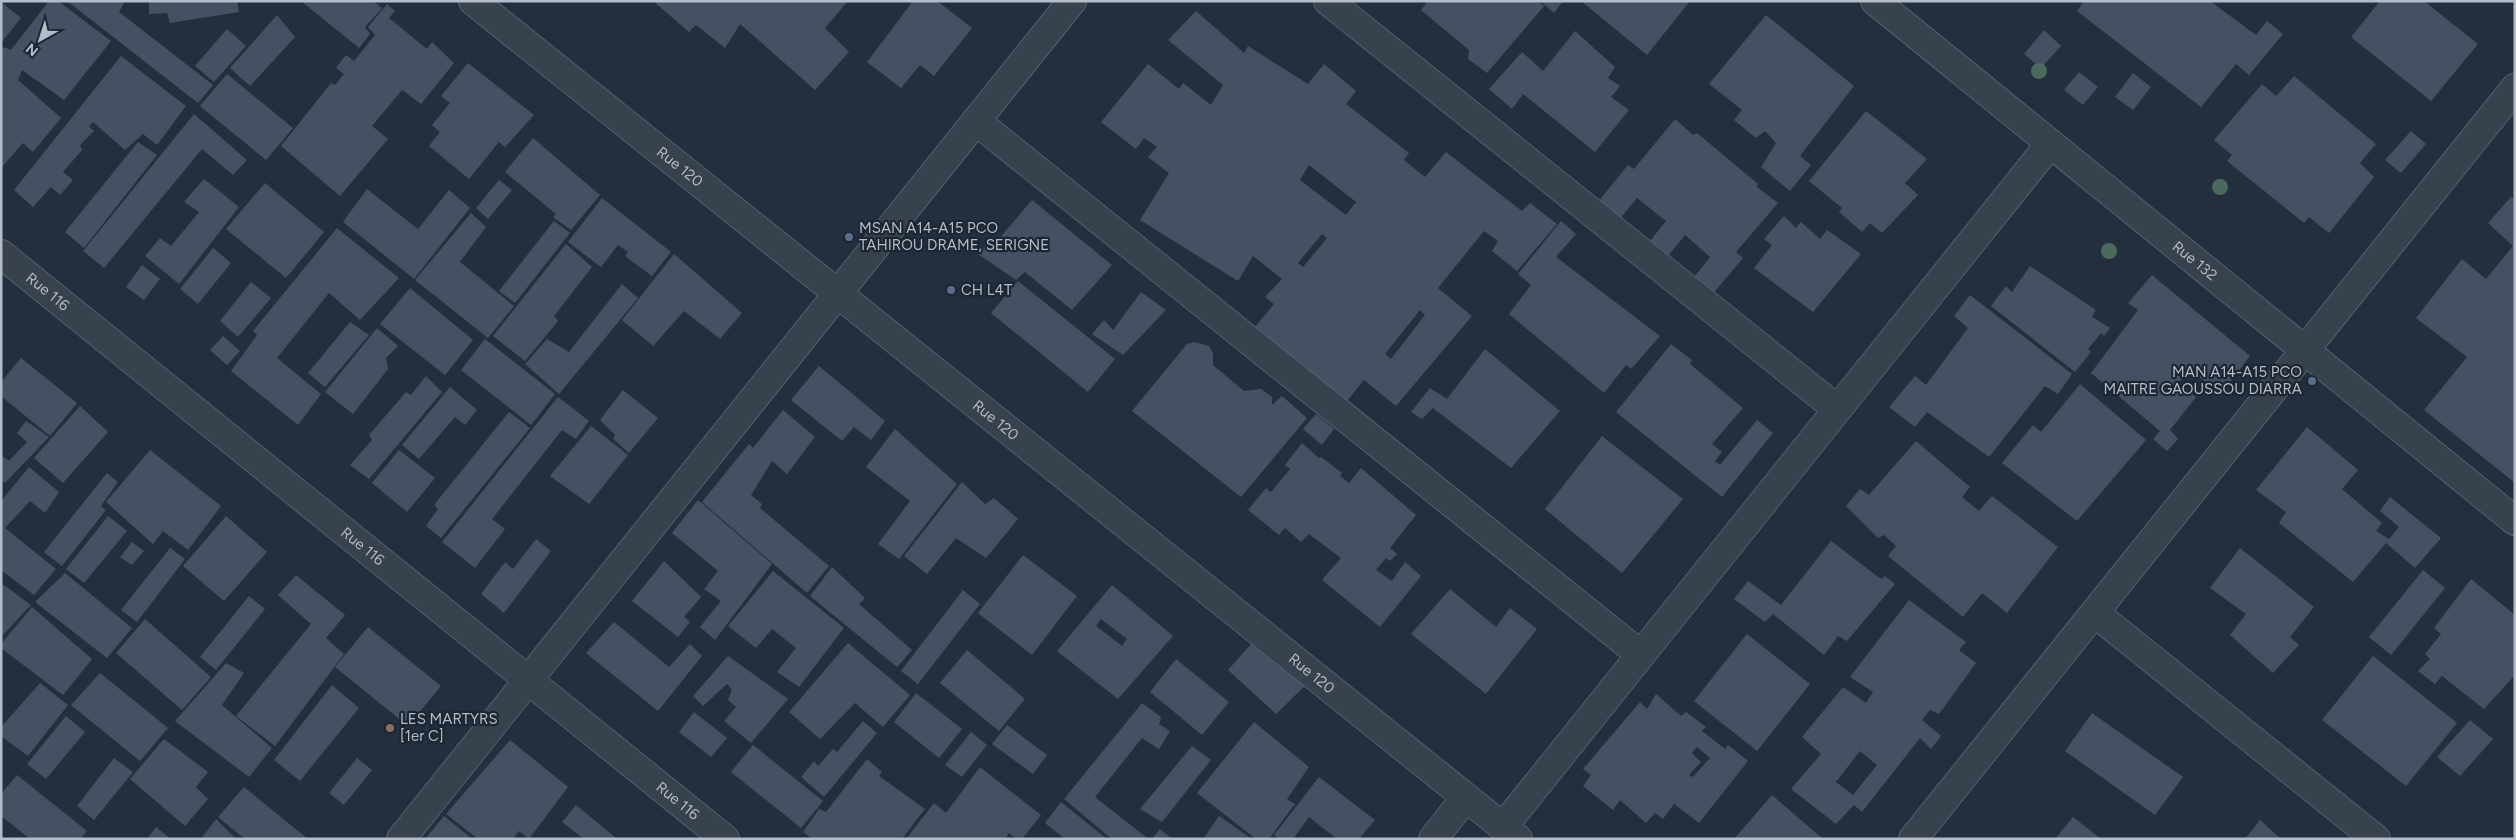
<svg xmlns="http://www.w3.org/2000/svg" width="2516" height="840" font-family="Figtree,sans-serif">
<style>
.building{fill:#455162;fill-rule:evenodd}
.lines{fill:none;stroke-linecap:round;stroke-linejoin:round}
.minor-casing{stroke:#565f6c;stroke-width:30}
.minor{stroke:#38414e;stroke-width:28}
.tree{fill:#4b6a5d}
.service-dot{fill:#5c6f8a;stroke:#1d2633;stroke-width:2}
.education-dot{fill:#8d6e63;stroke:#1d2633;stroke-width:2}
.labels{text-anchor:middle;stroke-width:4.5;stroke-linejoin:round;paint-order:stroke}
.street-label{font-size:15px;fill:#b4bcc9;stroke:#1d2633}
.poi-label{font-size:15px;fill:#b4bcc9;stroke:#1d2633;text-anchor:start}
</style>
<rect width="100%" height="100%" fill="#242f3e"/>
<path class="building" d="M49,1H58L111,41L64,100L22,70L18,80L61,118L33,152L23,143L1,168V51L4,47L11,50Z
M67,1H125L119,12L213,85L198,103Z
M149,1H237L239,12L170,23L167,13L149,14Z
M301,1H373L382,8L365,27L370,34L359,48Z
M653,1H848L825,28L849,52L815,90L740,24L725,48L696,25L689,32Z
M913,1H937L972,28L934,76L920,65L901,88L867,62Z
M1428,1H1538L1544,6L1487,73L1468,59L1469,50L1421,10Z
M1540,1H1563L1554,13Z
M1581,1H1690L1647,55Z
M2084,1H2210L2256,35L2267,21L2283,34L2249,75L2236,64L2201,107L2077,11Z
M2380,1H2424L2478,44L2431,101L2351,37Z
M1,2L21,18L1,43Z
M387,4L395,11L389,18L427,49L432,42L454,63L421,104L402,90L372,126L388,139L340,196L281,146L331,83L335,85L344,74L336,68L346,55L354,61L375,35L368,27Z
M1196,11L1244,53L1248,46L1308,84L1324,64L1356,91L1346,104L1409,153L1404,160L1425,177L1446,152L1522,211L1530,203L1557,224L1517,271L1492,251L1498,241L1484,231L1438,288L1472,316L1396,406L1364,380L1347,401L1255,327L1274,304L1265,297L1282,279L1253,256L1238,281L1140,220L1169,173L1148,157L1157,147L1144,138L1136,149L1101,122L1148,64L1179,89L1183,83L1211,105L1223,85L1168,40ZM1309,165L1356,202L1346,215L1300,180ZM1322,234L1327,238L1303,267L1298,263ZM1420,310L1425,315L1391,359L1385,354Z
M277,15L295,37L250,86L230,68Z
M1766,15L1854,86L1800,156L1811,165L1790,191L1761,167L1776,143L1765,131L1756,138L1734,120L1742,110L1709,84Z
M227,29L246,46L214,82L195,66Z
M2044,30L2061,46L2041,68L2024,54Z
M1575,31L1615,67L1608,78L1620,86L1611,97L1629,110L1595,152L1523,94L1512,109L1489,89L1522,52L1543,71Z
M121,56L186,106L157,145L143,134L125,150L93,122L89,127L94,131L80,145L82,150L63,172L73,180L60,195L51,187L33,207L14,190Z
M468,63L534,115L505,147L499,142L469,179L429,146L440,132L432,125L450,103L441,96Z
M2079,72L2098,87L2083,105L2064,90Z
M2133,73L2151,87L2133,110L2115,97Z
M227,74L293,128L266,160L200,106Z
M2294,76L2376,144L2360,163L2374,177L2329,233L2309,217L2304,223L2227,161L2232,155L2214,140L2262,84L2276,96Z
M1866,111L1927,159L1905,183L1918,195L1882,233L1870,223L1862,232L1839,212L1842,208L1809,181Z
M194,114L247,160L233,175L202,149L104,268L83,251Z
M1675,119L1693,135L1697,133L1758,184L1757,187L1778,203L1736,252L1743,258L1711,296L1691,281L1710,257L1685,235L1668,256L1650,241L1666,221L1637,198L1618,221L1597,203L1628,165L1634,169Z
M2411,131L2426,144L2401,173L2385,160Z
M533,138L600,195L571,230L553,217L556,214L505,172Z
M138,142L157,155L84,248L65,232Z
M204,179L239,207L179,284L145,256L160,238L171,246L199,212L184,202Z
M499,180L512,190L488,219L476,208Z
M265,183L324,232L286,278L226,229Z
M367,189L418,229L449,190L470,208L414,279L343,222Z
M2511,197L2515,200V483L2424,410L2467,357L2416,318L2462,259L2486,279L2513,246L2488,223Z
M602,198L671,252L652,276L625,256L628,252L618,245L601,267L568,242Z
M1032,200L1112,265L1072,310L1025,272L1016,280L978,254L988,242L993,246Z
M471,213L486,227L460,262L514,306L488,338L415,280Z
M1784,216L1796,228L1801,222L1820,239L1827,230L1861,254L1813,312L1754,268L1772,245L1764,239Z
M554,221L570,233L515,303L499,291Z
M1561,221L1576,234L1556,257L1660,336L1631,369L1626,365L1604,393L1509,314L1531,285L1518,274Z
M337,228L399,278L360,320L329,293L277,358L321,394L298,425L231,371L257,335L253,331Z
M566,244L592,267L554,316L558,321L525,361L493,336Z
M213,248L231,263L198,304L180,289Z
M674,254L742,313L720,339L684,311L653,346L622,320Z
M142,265L160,279L144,300L126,287Z
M2030,266L2096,310L2092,317L2110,328L2104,336L2101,333L2088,349L2091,352L2075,372L1991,306L2006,286L2012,292Z
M2152,275L2250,356L2221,394L2190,370L2178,383L2196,397L2170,430L2178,439L2167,451L2153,439L2160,431L2091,373L2138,310L2128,303Z
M1018,281L1115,359L1088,392L991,313Z
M251,282L271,298L238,337L220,321Z
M622,284L638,298L559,394L525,364L547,339L569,352Z
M410,288L473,340L445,375L380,324Z
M1141,292L1166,310L1123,355L1092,334L1104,320L1113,330Z
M1970,295L2072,374L2058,394L2045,386L1989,457L1927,412L1915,427L1889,407L1915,376L1926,385L1968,328L1954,316Z
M350,322L369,335L325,387L308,373Z
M377,328L398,346L386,358L388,369L353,414L325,392Z
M223,336L240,351L227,365L210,350Z
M485,339L555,394L531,425L461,370Z
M1194,342L1209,346L1213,353V365L1244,391L1261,389L1272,397V405L1282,396L1307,418L1241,497L1132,411L1187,344Z
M1671,344L1692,360L1690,364L1743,408L1712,444L1722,452L1715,461L1720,465L1757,420L1773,433L1722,497L1616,412Z
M1485,349L1560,411L1511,468L1433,408L1422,419L1411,412L1430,388L1447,399Z
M21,358L77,403L50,436L1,396V382Z
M819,366L885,421L871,440L854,427L842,441L791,400Z
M426,376L442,392L369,479L350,465L372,440L369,435L406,392L411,395Z
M2080,384L2146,440L2077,521L2002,463L2033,425L2041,432Z
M450,387L477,410L465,425L455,417L419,459L402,445Z
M623,390L658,418L629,453L613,439L615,435L600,420Z
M558,397L589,421L576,439L562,430L492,519L505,529L475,568L442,542Z
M80,406L108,432L63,483L34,458Z
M783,410L815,437L787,474L772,461L751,495L762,504L760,508L829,566L807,593L702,502L749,444L753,448Z
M509,412L530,428L441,538L426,526L438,509L434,505Z
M1316,414L1334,429L1322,445L1303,429Z
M26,421L49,437L5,483L1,480V455L9,461L27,442L17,433Z
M591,426L628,455L589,504L550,476Z
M2307,427L2358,470L2342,489L2382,523L2376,531L2389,539L2399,527L2380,511L2390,497L2441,538L2415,568L2386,543L2353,582L2279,523L2286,512L2256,490Z
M895,429L957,484L899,559L878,544L910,501L866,467Z
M1602,436L1683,499L1622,573L1545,509Z
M1916,441L1970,487L1962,497L1979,511L1992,496L2058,547L2007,613L1982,593L1963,617L1888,556L1896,546L1884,535L1878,538L1846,506L1860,489L1869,495Z
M1302,443L1319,458L1321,457L1342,473L1340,476L1349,483L1361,468L1416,515L1390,548L1397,554L1390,561L1386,558L1376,570L1392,581L1405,562L1421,576L1380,627L1322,580L1341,558L1309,534L1301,542L1285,528L1279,535L1248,510L1266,488L1271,492L1290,469L1285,465Z
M150,450L221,506L188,550L163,531L153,544L106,502Z
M399,450L435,478L407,512L372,483Z
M29,467L59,492L45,513L30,501L5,528L56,569L34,595L1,570V501Z
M107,473L118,482L101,506L106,510L62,566L44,552Z
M962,482L985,504L994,498L1018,519L986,558L956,538L927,574L904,556Z
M698,500L772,564L715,640L700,627L721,601L704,589L718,571L672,533Z
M108,516L127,531L84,583L66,569Z
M226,516L267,552L224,601L183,566Z
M536,539L551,551L504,613L481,594L505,562L513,569Z
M1831,541L1881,579L1885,576L1895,584L1847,641L1838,636L1824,655L1773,614L1765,622L1734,599L1748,581L1781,605Z
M132,542L144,551L132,565L120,557Z
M170,548L185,559L137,622L121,610Z
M2240,548L2314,607L2290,637L2299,645L2273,673L2230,635L2246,614L2210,588Z
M1023,555L1077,596L1032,655L978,613Z
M664,561L701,597L684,617L690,622L678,637L632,601Z
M832,567L865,598L859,604L912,650L897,667L810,596Z
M2423,570L2445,588L2391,655L2369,637Z
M773,571L844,628L799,687L777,672L796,648L772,629L756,648L728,626Z
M65,573L132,628L107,658L35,602Z
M296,575L345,615L326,638L344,654L275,746L236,716L311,624L278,595Z
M2471,579L2515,615V675L2484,709L2442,676L2435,684L2418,671L2430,659L2425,654L2441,634L2434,628Z
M1,583L31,605L2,636L1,635Z
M1112,585L1173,636L1118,699L1057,651ZM1101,619L1127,639L1122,646L1096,626Z
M1450,589L1496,627L1510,608L1537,629L1486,694L1411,634Z
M963,590L980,604L918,684L901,671Z
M249,596L265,609L216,670L200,657Z
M1909,600L1966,642L1959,650L1976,663L1939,714L1930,710L1922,720L1941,736L1931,749L1920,738L1862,812L1854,805L1836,824L1791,789L1821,754L1802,737L1843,687L1866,703L1873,692L1850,677ZM1860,751L1877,765L1853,795L1836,782Z
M32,607L92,659L63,695L1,648V644Z
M145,619L211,677L182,710L116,653Z
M614,622L669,667L690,644L702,656L658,711L586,653Z
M368,627L441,686L408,726L335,667Z
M1260,634L1313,678L1276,714L1228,670Z
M1747,634L1810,684L1757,751L1694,701Z
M848,643L910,695L883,727L855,703L820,739L789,712Z
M967,650L1025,699L999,731L940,683Z
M728,656L788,699L751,743L724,721L736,707L728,700L732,690L727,684L703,706L693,696Z
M2373,656L2457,723L2406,786L2322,720Z
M1176,659L1229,702L1202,735L1150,692Z
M226,663L244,673L222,705L272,748L249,777L175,721Z
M100,673L168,728L140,761L71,705Z
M40,683L68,705L28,756L1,736V727Z
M332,685L359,708L300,781L274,760Z
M916,693L962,729L939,758L894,722Z
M1656,694L1681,716L1686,712L1706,727L1702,731L1725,749L1728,745L1748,761L1699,823L1674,804L1663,819L1655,813L1646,823L1620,800L1613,810L1583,786L1591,775L1583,769L1640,702L1647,709ZM1697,747L1710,758L1693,777L1689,775L1701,762L1692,753Z
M1142,703L1161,717L1159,724L1170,731L1159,749L1142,738L1095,797L1146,837L1145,839H1112L1064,799Z
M694,712L727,738L711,757L679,732Z
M2092,713L2183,777L2155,815L2065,751Z
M66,716L85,732L46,779L27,764Z
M2470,720L2493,739L2460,776L2437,757Z
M863,721L877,733L824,797L801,777L814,761L818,766L833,749L837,752Z
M1254,722L1309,767L1287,799L1295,804L1269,839H1256L1197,793Z
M1007,725L1047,755L1033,774L992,744Z
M971,732L987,745L962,777L945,765Z
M164,739L208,772L196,787L208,799L185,826L130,779Z
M510,740L568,787L529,839L519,831L513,839H478L446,814Z
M753,745L823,801L801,828L731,772Z
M1192,746L1211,760L1162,822L1140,809Z
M114,758L133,772L94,820L77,806Z
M357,758L372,770L344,805L329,793Z
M867,759L882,772L879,776L925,809L902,839H812L803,832L819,809L826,812Z
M980,767L1041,815L1022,839H1016L1009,833L1005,839H906L934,803L946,813Z
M17,775L87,831L80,839H30L1,816V794Z
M1319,777L1375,820L1359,839H1337L1309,817L1293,839H1279L1274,835Z
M244,787L308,839H245L218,817Z
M1772,795L1823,839H1734Z
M1061,802L1107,839H1065L1045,823Z
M576,805L616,838L615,839H584L562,822Z
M444,816L470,837L466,839H425Z
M1219,816L1252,839H1203Z
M2073,817L2101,839H2055Z
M216,819L236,839H201Z
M2260,820L2281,839H2245Z
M156,827L171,839H147Z
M1160,829L1172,839H1152Z"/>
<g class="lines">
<g class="minor-casing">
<g id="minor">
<path id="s1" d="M473,1L1518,839"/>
<path d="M1328,1L1837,409"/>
<path id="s2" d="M1875,1L2515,521"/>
<path d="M976,121L1641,655"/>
<path id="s3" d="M1,254L725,839"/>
<path d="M2095,613L2376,839"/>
<path d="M1503,827L2050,144"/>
<path d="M401,839L1072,1"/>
<path d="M1433,839L1466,797"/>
<path d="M1913,839L2515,88"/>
</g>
</g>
<use href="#minor" class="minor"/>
</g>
<g class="tree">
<circle cx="2039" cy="71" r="8"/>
<circle cx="2220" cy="187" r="8"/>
<circle cx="2109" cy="251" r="8"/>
</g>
<g class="service-dot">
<circle cx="849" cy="237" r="5"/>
<circle cx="951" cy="290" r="5"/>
<circle cx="2312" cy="381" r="5"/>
</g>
<circle class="education-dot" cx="390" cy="728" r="5"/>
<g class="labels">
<g class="street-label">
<text dy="5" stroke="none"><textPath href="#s1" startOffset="265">Rue 120</textPath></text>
<text dy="5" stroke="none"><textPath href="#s2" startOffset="412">Rue 132</textPath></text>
<text dy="5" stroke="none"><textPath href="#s3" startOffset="60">Rue 116</textPath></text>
<text dy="5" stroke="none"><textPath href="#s1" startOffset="670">Rue 120</textPath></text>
<text dy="5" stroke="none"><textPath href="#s3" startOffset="465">Rue 116</textPath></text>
<text dy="5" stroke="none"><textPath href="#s1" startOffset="1075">Rue 120</textPath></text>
<text dy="5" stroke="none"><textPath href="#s3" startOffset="870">Rue 116</textPath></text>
</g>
<g class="poi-label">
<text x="859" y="233">MSAN A14-A15 PCO<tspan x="859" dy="17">TAHIROU DRAME, SERIGNE</tspan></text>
<text x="961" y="295">CH L4T</text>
<text x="2302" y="377" text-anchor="end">MAN A14-A15 PCO<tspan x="2302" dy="17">MAITRE GAOUSSOU DIARRA</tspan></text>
<text x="400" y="724">LES MARTYRS<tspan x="400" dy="17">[1er C]</tspan></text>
</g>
</g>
<rect width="2516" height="840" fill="none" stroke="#b4bcc9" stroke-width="5"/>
<g transform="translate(40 40) rotate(219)" stroke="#1d2633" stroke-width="4" paint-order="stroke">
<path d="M0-4L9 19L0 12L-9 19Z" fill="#b4bcc9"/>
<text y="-8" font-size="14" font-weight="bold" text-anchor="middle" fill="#b4bcc9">N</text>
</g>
</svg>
